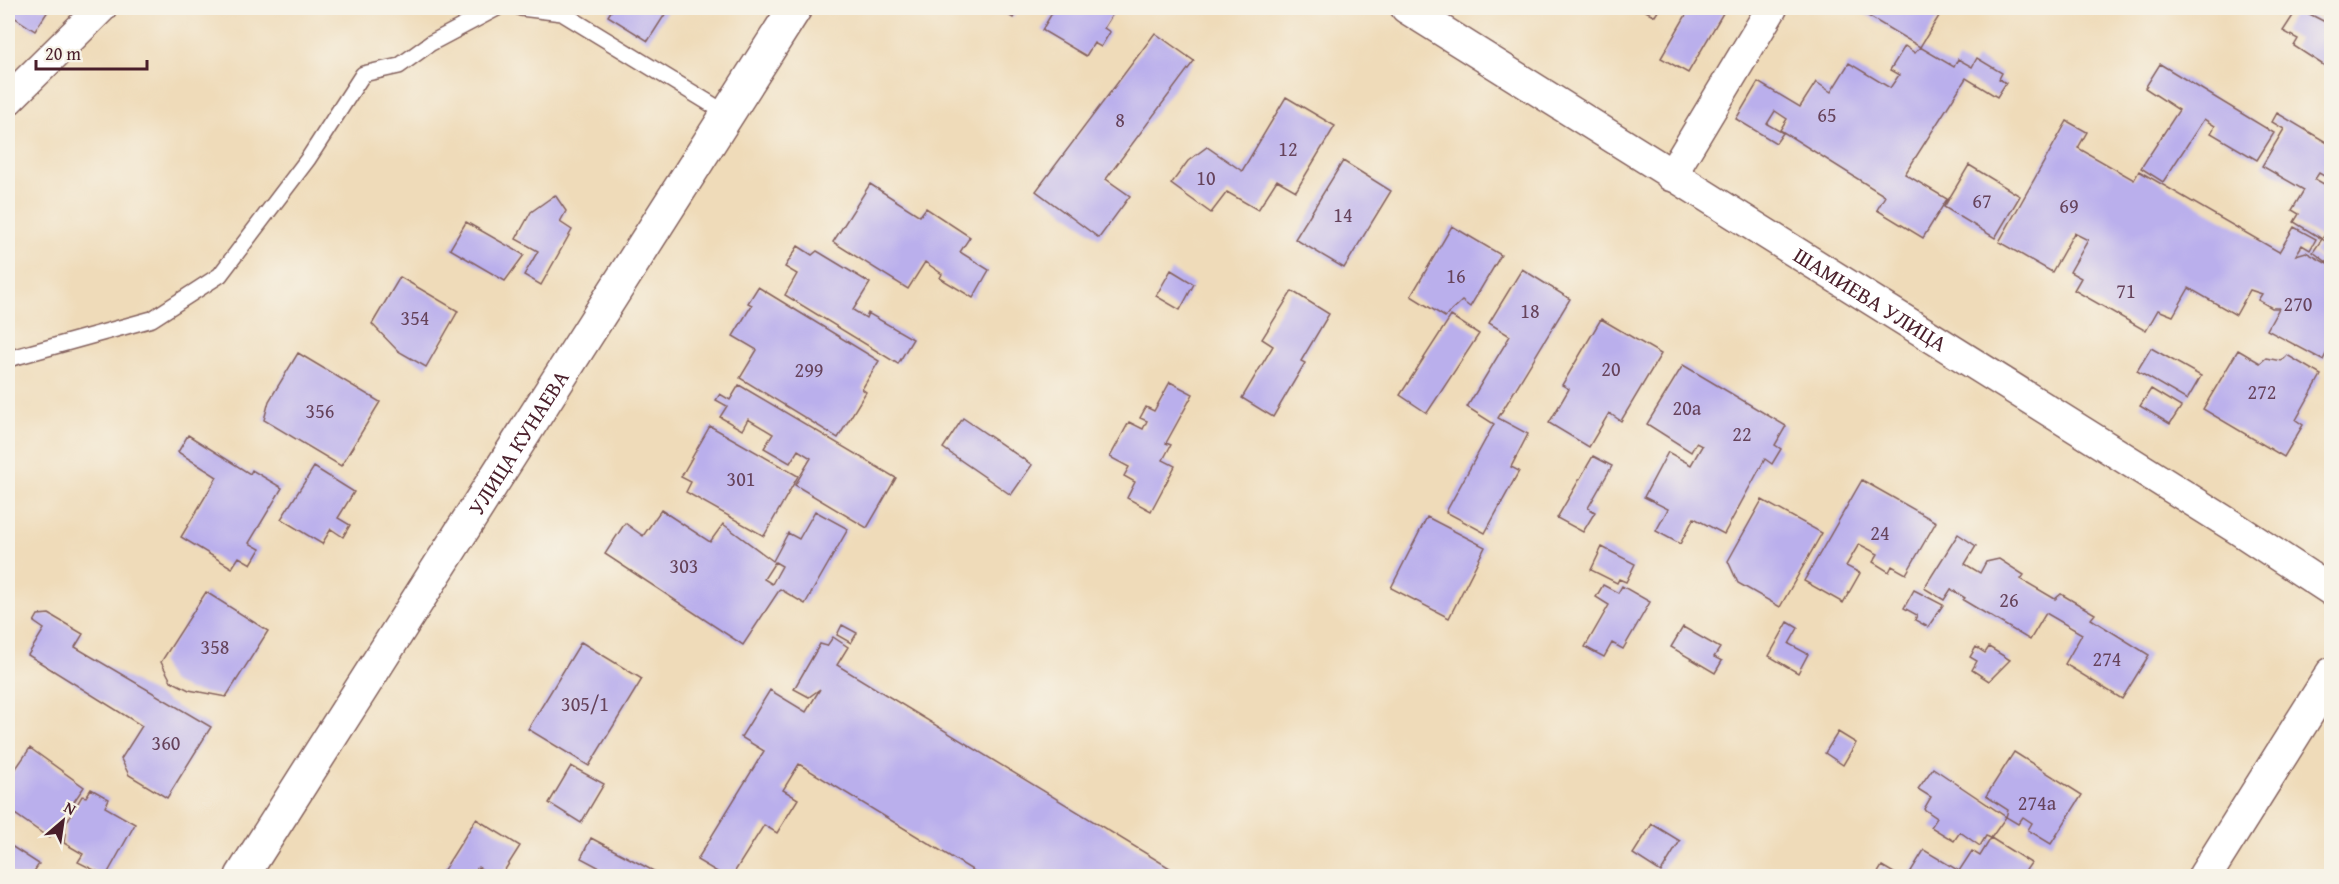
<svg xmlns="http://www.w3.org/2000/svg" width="2339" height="884" font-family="'Gentium Book Plus',serif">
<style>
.building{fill:#baafec;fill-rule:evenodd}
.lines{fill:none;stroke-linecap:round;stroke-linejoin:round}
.service-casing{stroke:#84615d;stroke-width:18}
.minor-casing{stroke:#84615d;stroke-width:33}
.tertiary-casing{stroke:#84615d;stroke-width:36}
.secondary-casing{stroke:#84615d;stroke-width:36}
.service{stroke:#fff;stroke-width:15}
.minor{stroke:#fff;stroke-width:30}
.tertiary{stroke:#fff;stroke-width:33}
.secondary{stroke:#fff;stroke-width:33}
.labels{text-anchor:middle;stroke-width:5;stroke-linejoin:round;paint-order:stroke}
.number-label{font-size:20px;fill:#66435b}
.street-label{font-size:22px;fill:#4a1f2b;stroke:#f7f3e8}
</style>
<rect width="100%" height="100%" fill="#f7f3e8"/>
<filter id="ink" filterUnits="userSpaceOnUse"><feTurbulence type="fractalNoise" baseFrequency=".0167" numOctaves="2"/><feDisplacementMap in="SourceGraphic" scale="12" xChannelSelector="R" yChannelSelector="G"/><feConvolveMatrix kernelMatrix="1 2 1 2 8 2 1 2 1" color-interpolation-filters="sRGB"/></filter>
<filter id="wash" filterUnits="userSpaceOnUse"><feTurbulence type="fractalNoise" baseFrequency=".008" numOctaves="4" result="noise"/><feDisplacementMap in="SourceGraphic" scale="24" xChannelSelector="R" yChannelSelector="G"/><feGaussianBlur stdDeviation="1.35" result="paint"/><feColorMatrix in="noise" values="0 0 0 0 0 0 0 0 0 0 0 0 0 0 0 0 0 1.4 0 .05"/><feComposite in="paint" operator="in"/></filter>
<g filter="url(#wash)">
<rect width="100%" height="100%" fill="#efdbb9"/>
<g id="blocks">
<path class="building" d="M8,8H50L35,31L8,13Z
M613,8H669L648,41L608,16Z
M997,8H1019L1013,18Z
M1055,8H1106L1114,12L1104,28L1110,32L1101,47L1094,43L1086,56L1042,30Z
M1640,8H1660L1655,16Z
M1690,8H1726L1688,73L1661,58Z
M1859,8H1944L1920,47L1858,10Z
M2298,8L2331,25V70L2294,46L2298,39L2283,31Z
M1155,33L1194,61L1106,179L1130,196L1099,238L1036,191Z
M1905,46L1915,53L1920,47L1954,67L1958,59L1972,67L1977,58L2002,73L1999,79L2006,83L1997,97L1966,78L1905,174L1947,199L1923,238L1877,210L1885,196L1780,130L1787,119L1775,111L1767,124L1783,133L1776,143L1736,119L1758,82L1800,107L1816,82L1831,92L1849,63L1890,88L1899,75L1890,70Z
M2160,64L2274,133L2257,160L2211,133L2215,126L2204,119L2163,182L2141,168L2179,110L2145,88Z
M1286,97L1335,126L1296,191L1277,180L1258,210L1227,192L1211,213L1171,184L1188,161L1207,147L1242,171Z
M2277,113L2331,145V180L2319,173L2315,179L2331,188V226L2322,239L2294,222L2299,214L2292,210L2304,190L2262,166L2284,129L2272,122Z
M2067,121L2087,132L2078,148L2134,180L2139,171L2279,252L2294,227L2316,239L2310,250L2302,245L2296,255L2306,252L2331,266V344L2323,360L2267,330L2279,308H2272L2258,300L2262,294L2250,290L2236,315L2189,288L2173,316L2158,310L2146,331L2074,290L2081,278L2070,272L2088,240L2074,233L2052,272L1999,242Z
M1343,161L1391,191L1344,268L1295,239Z
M1969,165L2020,196L1995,238L1944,207Z
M870,184L920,216L926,208L970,237L960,252L989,270L973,298L940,278L942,274L925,262L908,289L833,242Z
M555,195L566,211L560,222L572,230L541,285L524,275L538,251L516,239L531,212Z
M466,222L524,255L505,281L450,249Z
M1452,226L1501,255L1470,307L1462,301L1445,317L1411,296Z
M2322,239L2331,245V265L2313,252Z
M798,246L812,255L817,251L870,283L853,310L866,318L868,313L913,339L898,364L785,295L797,274L785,267Z
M1522,269L1570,299L1498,418L1528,434L1511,467L1519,471L1485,533L1446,512L1494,424L1467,407L1510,336L1489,323Z
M1171,270L1194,284L1180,310L1156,296Z
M400,277L458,311L426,367L398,351L372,324Z
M758,287L879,361L862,389L866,392L838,438L740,378L757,350L733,336L752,305L748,303Z
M1292,291L1329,314L1301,361L1305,363L1273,417L1242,398L1273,346L1262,339Z
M1451,316L1479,334L1427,413L1400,395Z
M1601,319L1661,354L1621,421L1609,413L1589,447L1549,423L1569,389L1562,385Z
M2151,348L2201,376L2187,400L2137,371Z
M2238,350L2260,363L2266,358L2281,361L2287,355L2321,375L2296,420L2303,425L2284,457L2203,409Z
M298,353L380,402L341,466L264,420L269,401Z
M1683,365L1786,426L1775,445L1781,449L1772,464L1765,459L1724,534L1694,518L1680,544L1656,531L1668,509L1644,497L1668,452L1691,465L1702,446L1696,443L1691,452L1647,424Z
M1170,382L1193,394L1166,443L1171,445L1163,460L1175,466L1151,511L1127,498L1135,482L1124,476L1129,467L1110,457L1129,422L1143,429L1147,421L1140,418L1146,407L1154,411Z
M739,385L896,478L867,528L795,485L811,458L798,450L790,463L764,448L773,434L748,419L742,430L720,417L727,406L716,400L720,394L730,400Z
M2151,389L2181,407L2170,424L2140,406Z
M963,418L1032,465L1011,495L943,448Z
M710,426L798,476L764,536L686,492L691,482L681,477Z
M188,435L250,474L252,470L282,488L249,543L260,549L251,564L239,557L232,568L181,537L217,477L178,452Z
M1593,456L1612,466L1588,508L1595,512L1583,532L1557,518Z
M314,467L354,492L338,518L350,525L343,537L331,529L322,544L281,519Z
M1862,480L1936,522L1906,574L1892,566L1889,572L1873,562L1878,554L1859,544L1846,566L1860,573L1843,603L1804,581Z
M1762,500L1822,533L1780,607L1738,583L1728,561Z
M661,510L710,542L723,524L773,561L788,533L799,539L815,511L848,529L805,604L780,589L743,645L605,554L625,523L643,536ZM775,562L782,566L772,584L764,579Z
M1427,517L1485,547L1449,618L1391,588Z
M1958,534L1976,546L1965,564L1980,573L1986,562L1999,559L2024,575L2021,579L2055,599L2061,594L2095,614L2091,619L2149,655L2122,699L2065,664L2082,634L2046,613L2030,640L1963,600L1965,598L1951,589L1944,600L1924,588Z
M1602,547L1635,564L1626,582L1619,579L1617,583L1591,570Z
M1603,585L1618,593L1622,586L1650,602L1623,649L1612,643L1604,657L1585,647L1609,605L1596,597Z
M1914,590L1943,605L1928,627L1915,620L1917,615L1904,608Z
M206,592L268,631L226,697L189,690L171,681L161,662Z
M49,614L83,634L75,647L211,727L167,798L129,775L121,759L142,726L28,655L44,629L34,622L38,615Z
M1788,622L1798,628L1789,644L1808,654L1798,673L1769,656Z
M842,625L857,633L851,643L837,635Z
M1683,627L1720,648L1714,657L1722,661L1715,673L1671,647Z
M833,637L848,647L837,665L1183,876H982L799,764L783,790L798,799L777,833L764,825L732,876H724L697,860L764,751L741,737L770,690L806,712L820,689L809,697L794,689L820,644L827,646Z
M581,642L642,679L589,766L528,729Z
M1976,647L1985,653L1989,647L2010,660L1989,681L1972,670L1977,661L1970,657Z
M1838,732L1856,743L1843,765L1825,753Z
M30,748L84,787L49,838L8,809V780Z
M2014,752L2082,795L2051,844L2028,830L2032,823L2023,817L2018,824L2006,817L2008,810L1986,796Z
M571,766L604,784L581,823L549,803Z
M1933,768L2006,817L1991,838L1986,836L1980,846L1960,832L1954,841L1931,827L1937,818L1924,809L1931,797L1918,789Z
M91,789L109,799L105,807L135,824L106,876L78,862L83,854L64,843L66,823L82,796L86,797Z
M476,819L520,846L501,876H493L478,867L472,876H440Z
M1652,824L1680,841L1661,872L1633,854Z
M591,838L663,876H598L602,869L581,858Z
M1991,838L2031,863L2022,876H1908L1924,850L1959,871L1972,851L1980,856Z
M8,844L39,864L31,876H17L8,870Z
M1882,866L1899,876H1876Z"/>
</g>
</g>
<g filter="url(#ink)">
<use href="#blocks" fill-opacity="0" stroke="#84615d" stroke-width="1.5"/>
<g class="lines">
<g class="service-casing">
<path id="service" d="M521,8L562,13L729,115
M8,359L152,319L220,275L308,159L363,74L399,66L431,43L497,8"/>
</g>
<g class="minor-casing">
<g id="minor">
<path id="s1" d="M1406,8L2236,528L2332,591"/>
<path d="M8,100L101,8"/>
<path d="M1671,176L1772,8"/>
</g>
</g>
<g class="tertiary-casing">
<path id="tertiary" d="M2205,876L2332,674"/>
</g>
<g class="secondary-casing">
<g id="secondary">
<path id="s2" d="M242,876L795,8"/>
</g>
</g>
<use href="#service" class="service"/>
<use href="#minor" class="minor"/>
<use href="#tertiary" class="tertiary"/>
<use href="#secondary" class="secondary"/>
</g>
</g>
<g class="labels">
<g class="number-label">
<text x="1827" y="122">65</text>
<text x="1120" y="127">8</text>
<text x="1288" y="156">12</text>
<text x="1206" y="185">10</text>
<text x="1982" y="208">67</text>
<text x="2069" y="213">69</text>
<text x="1343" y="222">14</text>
<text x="1456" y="283">16</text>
<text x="2126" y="298">71</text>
<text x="2298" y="311">270</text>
<text x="1530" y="318">18</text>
<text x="415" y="325">354</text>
<text x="1611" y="376">20</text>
<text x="809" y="377">299</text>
<text x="2262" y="399">272</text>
<text x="1687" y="415">20а</text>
<text x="320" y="418">356</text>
<text x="1742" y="441">22</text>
<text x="741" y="486">301</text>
<text x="1880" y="540">24</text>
<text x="684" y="573">303</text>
<text x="2009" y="607">26</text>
<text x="215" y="654">358</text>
<text x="2107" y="666">274</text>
<text x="585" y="711">305/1</text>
<text x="166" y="750">360</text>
<text x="2037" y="810">274а</text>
</g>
<g class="street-label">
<text dy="8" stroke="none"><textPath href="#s1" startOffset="548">ШАМИЕВА УЛИЦА</textPath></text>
<text dy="8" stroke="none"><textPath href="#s2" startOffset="514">УЛИЦА КУНАЕВА</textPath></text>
</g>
</g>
<rect width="2339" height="884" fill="none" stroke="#f7f3e8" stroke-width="30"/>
<g transform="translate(63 821) rotate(29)" stroke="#f7f3e8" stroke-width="4.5" paint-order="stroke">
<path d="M0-4.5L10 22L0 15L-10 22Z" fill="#4a1f2b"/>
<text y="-9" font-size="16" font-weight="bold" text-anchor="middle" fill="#4a1f2b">N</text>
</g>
<path d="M36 60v9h111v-9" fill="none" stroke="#4a1f2b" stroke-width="3"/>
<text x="45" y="60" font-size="18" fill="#4a1f2b" stroke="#f7f3e8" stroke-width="4.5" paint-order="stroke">20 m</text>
</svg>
